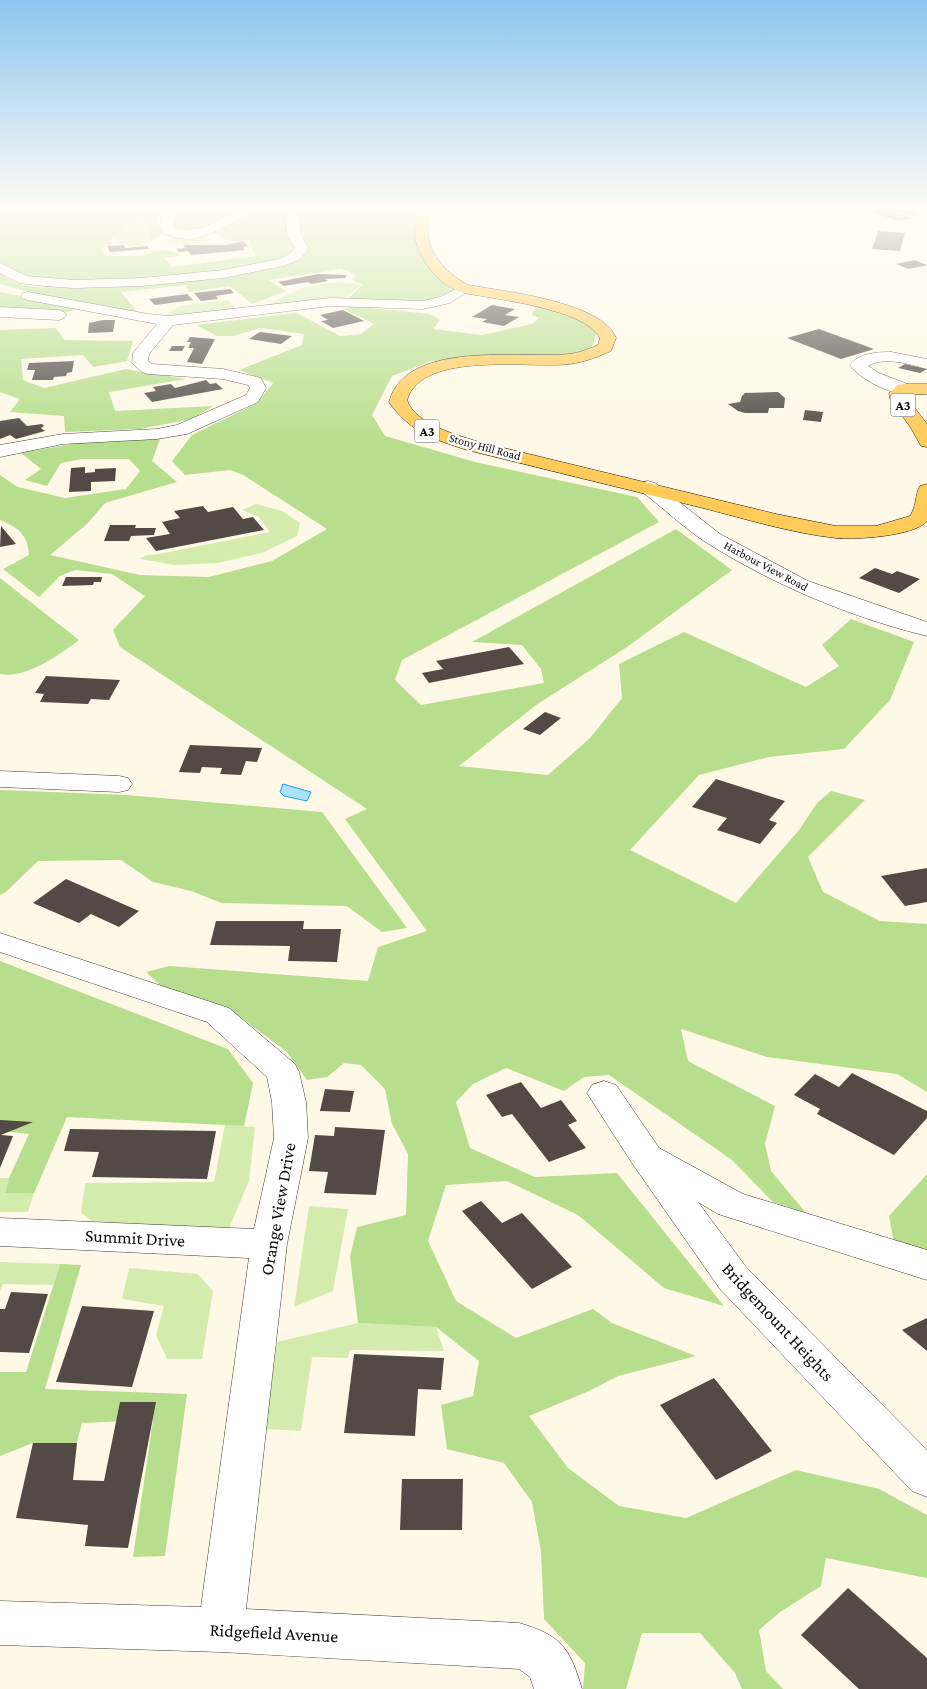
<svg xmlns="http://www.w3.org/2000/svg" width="927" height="1689" font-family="'Crimson Pro',serif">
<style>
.green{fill:#d3ecae}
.forest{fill:#b7de8c}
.water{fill:#a6e2fc;stroke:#279fd9}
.building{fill:#534a45}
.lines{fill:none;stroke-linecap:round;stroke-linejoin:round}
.minor-casing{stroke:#3d3d3d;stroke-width:1}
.major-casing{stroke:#1b1b1b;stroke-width:1}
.minor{fill:#fff;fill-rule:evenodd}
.major{fill:#ffca57;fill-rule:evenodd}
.labels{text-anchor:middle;stroke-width:5;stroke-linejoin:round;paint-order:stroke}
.far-street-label{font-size:12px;fill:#0a0a0a;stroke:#fff}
.shield{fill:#fff;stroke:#545454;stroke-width:1}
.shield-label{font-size:14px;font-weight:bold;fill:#0a0a0a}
.near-street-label{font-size:18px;fill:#0a0a0a;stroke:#fff}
</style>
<rect width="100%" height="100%" fill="#fff8e7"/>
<path class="green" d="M145,220L148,223L151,242L130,247L126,244H117V241L112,238L133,221Z
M202,236L211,240C199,245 181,245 168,244L166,241L173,238Z
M338,282L360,285L346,298L267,305L301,288Z
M229,300L235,309L185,315H166L179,306Z
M256,504L282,511L300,523L297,536L262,553L218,563L175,565L140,559L146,555L159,554L270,532L259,517L242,510Z
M225,1125L255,1127L249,1181L229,1228L95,1223L81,1213L85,1183L214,1182Z
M0,1178H9L5,1193H34L28,1212H0Z
M309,1206L348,1209L333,1291L294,1307Z
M0,1262L60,1264L53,1285L3,1284L0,1291Z
M129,1268L198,1274L213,1291L202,1359H167L156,1335L164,1306L122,1299Z
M358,1323L436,1327L444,1351L350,1350L348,1358L312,1357L301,1431L265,1429L277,1342Z"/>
<path class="forest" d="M0,206H177L157,217L163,233L151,242L148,223L145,220L133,221L112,238L111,244L99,249L107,256H142L155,251L168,250L182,255L164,258L172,267L255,256L250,240L229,241L211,232L253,212L284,208L287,212L296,249L287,258L219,272L137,281L73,282L30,279L0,262Z
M189,206H258L197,232L177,230L172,218L183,208Z
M285,206H412C415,217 413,227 415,237C419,260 437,275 452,291L433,300L409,303L348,299L363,284L352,280L356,275L341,269L268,280L286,291L252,304L230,286L189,292L186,285L121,292L137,312L39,295L0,284V273L15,283L36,287L80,288L278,267L308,253L300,228L298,209Z
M0,292L71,306L78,309L65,313L0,309Z
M536,305L574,317L597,332L591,349L563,355L432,361L392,376L372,415L385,436L475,462L637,497L659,522L402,660L395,680L421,705L544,683L541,669L522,645L472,642L676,529L732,570L627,647L536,705L459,766L548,775L590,738L622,698L619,664L684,632L806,687L839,666L822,645L851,619L914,642L890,700L844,749L769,757L699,775L630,850L736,903L799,830L817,803L831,791L865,800L808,857L823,892L880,921L927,924V1092L897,1074L767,1057L681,1029L688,1061L775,1106L765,1144L771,1171L806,1213L773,1202L732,1160L609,1075L584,1077L564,1091L506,1068L473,1084L456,1102L470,1148L535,1177L617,1173L724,1306L664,1288L578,1215L507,1181L446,1185L428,1241L456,1301L516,1338L593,1309L612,1323L696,1356L618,1376L589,1391L529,1416L568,1468L619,1506L686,1518L796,1470L879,1489L927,1515V1578L826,1558L821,1586L780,1612L759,1630L766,1671L783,1689H742L735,1673L700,1633H642L626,1689H583L585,1663L544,1619L541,1552L532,1502L504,1463L447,1449L441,1405L473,1396L479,1361L436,1327L358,1323L350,1257L357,1227L406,1215L408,1154L392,1124L385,1089L361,1065L344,1063L327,1077L307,1080L287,1052L229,1009L163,988L146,972L169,966L368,981L378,947L427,931L345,819L367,809L120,647L113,630L145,596L112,574L75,570L60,576L39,597L3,569L29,555C28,534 17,527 0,520V475L18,487L65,498L126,489L140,471L129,459H82L61,463L47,486L25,480L41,469L21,453L83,442L160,439L152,461L177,482L105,503L87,524L50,555L140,575L209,577L272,561L327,529L243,475L230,470L185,475L172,461L192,435L257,403L273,383L239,370L302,345L304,334L260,328L233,336H217L196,325L297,313L340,336L361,334L374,324L344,309L352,306L430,314L440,320L433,329L482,335L532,324L539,318L532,315Z
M56,328L64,340L133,341L127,361L93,367L83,355L21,359L23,380L44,388L126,369L186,379L109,392L115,411L213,406L192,419L140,429L65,432L64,416L10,412L20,399L0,392V330Z
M0,578L79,640C59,655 26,679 0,674Z
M0,790L127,795L322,812L407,928L382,932L347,906L222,903L191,891L153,882L121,860L38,861L6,892L0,895Z
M0,961L228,1049L253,1083L244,1126L67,1117L34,1193H5L9,1178L29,1134L0,1131Z
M927,1174V1251L894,1243L889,1216Z
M60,1264L81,1265L45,1389L187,1394L165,1556L133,1557L153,1420L82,1423L75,1450L33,1443L0,1456V1372H26Z"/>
<path class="water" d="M283,784L311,792L307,801L284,796L280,792Z"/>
<path class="building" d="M882,208L913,218L898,221L868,211Z
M908,209L923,215L912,216L897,211Z
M878,231L905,233L900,251L872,249Z
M243,241L248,246L243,247L245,250L225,252L191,255L188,251L179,252L176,249L185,248L183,245H227Z
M124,245L125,248L147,246L149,249L110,252L107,246Z
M914,260L927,265L909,269L896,264Z
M318,274L347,275L345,278L325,279L328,281L311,284L308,282L284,286L278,282Z
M230,289L234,293L216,296L218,299L201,301L194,293Z
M187,294L193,300L155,305L149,299Z
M492,305L515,309L505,315L519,317L504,326L482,322L487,319L472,317Z
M343,310L364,321L333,328L321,321L328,320L320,315Z
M103,320H115L113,332L88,333L89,323Z
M819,329L874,349L841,359L787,338Z
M260,332L292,336L281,344L249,339Z
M190,337L215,339L202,364L187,362L194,348H188L191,342H187Z
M172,346H185L182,351H169Z
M74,361L72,372L67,373L66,376L54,377L53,380H32L35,370H27L29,363Z
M905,364L927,369L920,373L898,368Z
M206,380L210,384L216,383L223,389L152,402L144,393L156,391L153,387L171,384L175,388Z
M778,392L785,398L784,408H769L768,413H745L738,411L728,404L740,402L742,396L745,393Z
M805,410L823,412L821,422L803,420Z
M19,418L27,426L42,424L44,426L41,428L45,431L16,439L10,435L0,439V421Z
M85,467V473L95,472V469L116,468L115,481L91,482V491L69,492L71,468Z
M203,506L208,512L233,507L243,519L253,517L264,530L156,551L146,538L170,534L162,522L180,518L174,511Z
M110,525H136L135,528H156L154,535L131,536L129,541H104Z
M1,526L16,544L0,547Z
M875,568L892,574L897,571L920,579L899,593L859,578Z
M66,577H102L101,582H94L93,585L62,586Z
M509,647L524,664L429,683L422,673L443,669L436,661Z
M46,676L120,680L109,700L91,699L88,704L40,702L44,694L35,693Z
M545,712L561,718L540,735L523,729Z
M190,745L262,748L257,762L246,761L241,775L220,774L222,768L202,767L200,773L179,772Z
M716,779L785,801L769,820L777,823L760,844L717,830L727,818L692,807Z
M927,868V902L905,906L881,876Z
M66,879L139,911L119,927L91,914L79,923L33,903Z
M216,921H304L303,929H341L337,962L288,961L290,946L210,945Z
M852,1073L927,1111V1118L894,1155L817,1114L820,1109L794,1095L815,1074L839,1087Z
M521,1082L541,1108L561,1100L577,1121L568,1125L586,1148L549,1162L512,1114L502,1117L486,1095Z
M325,1089L354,1091L350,1112L320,1111Z
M0,1120L33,1122L1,1135L13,1136L0,1168Z
M335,1127L385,1130L376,1195L324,1193L328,1172L309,1171L315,1135L334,1136Z
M70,1129L216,1131L207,1179L92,1177L99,1152L64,1151Z
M481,1201L502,1223L522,1213L572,1267L532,1289L462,1211Z
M11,1292L48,1294L29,1353L0,1352V1309H5Z
M82,1306L154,1311L132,1387L56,1382Z
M927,1318V1351L902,1330Z
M354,1354L444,1358L441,1390L418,1389L415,1436L344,1433Z
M714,1378L772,1451L716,1480L660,1405Z
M120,1402H156L128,1548L85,1546L88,1525L16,1518L33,1443H77L73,1480L104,1481Z
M402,1479H463L462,1530H400Z
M848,1588L927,1658V1689H859L801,1635Z"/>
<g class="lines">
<g class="minor-casing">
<path id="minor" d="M173,206H187C181,214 171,217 175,228C203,236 223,214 249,207C262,203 279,206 293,206L298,210L301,236L309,249L299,260L283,266L223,278L142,286L74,288L44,286L19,283L0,273V263L27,276L74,280L142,278L223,270L279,259L289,254L295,248L287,236L286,212C254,201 221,237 187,239C180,239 171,236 164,234C157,221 163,214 173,206Z
M464,285L469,286L471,289L450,303L423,309L330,306L173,325L149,354L148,361L152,364L223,369L261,378L266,388L258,402L187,434L157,439L63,444L0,457V445L63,434L157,429L177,425L246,395L250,388L248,385L223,379L148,374L142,372L132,363L133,353L157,324L28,300L23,299L21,296L23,293L28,292L148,314L168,316L330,298L423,301L440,297Z
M0,307L59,310L64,312L67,315L64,318L59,320L0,317Z
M891,352L927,359V369C909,364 885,356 868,366L879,373L910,385L912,389L910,393C894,397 859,379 850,365C858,353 878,352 891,352Z
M648,481L655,483L720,534L808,581L927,622V636C850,617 774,585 707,543C684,528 663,508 641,491L638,487L641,483Z
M0,771L119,776L128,778L132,784L128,790L119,792L0,787Z
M0,933L229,1008L295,1064L299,1072L306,1102L308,1138L287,1244L246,1609L519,1623C561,1635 570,1648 582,1689H534L530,1677L519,1669L221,1652L0,1645V1601L201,1607L249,1258L0,1246V1218L254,1229L274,1138L272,1102L267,1077L207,1022L0,952Z
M604,1081L616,1085L659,1148L743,1194L927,1250V1280L718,1214L698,1202L746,1267L927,1450V1497L912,1491L720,1289L632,1163L587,1093L592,1085Z"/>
</g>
<g class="major-casing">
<path id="major" d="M414,206H426C429,215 427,224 428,234C430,257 449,275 468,285C502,291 603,302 616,338L611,351C598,357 584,362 570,364C531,369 422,350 407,400C415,424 457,435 479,442L776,514L836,526H876L910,516C917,505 915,494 920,486L927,484V521C916,536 854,540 836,538C790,533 743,518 699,507C621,488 544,469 467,450C433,439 410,432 389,402C406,339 521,359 569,354C579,353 589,349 598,345L600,338C586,309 495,299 464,293C441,288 419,260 415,237C414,227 417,216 414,206Z
M904,384H927V394L907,395L908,399L927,424V447L921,446L911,428L890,399L889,393L898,385Z"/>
</g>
<use href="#minor" class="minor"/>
<use href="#major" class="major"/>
</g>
<linearGradient id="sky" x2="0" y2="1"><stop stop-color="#8dc6f0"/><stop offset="0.47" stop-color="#fffcf4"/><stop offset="1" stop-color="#fffcf4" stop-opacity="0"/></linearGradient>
<rect width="927" height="443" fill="url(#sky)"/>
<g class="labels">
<g class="far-street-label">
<text transform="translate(485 447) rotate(15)" y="4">Stony Hill Road</text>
<text transform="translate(766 566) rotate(28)" y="4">Harbour View Road</text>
</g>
<g class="shield">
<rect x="890.5" y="393.5" width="25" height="23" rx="4"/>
<rect x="414.5" y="419.5" width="25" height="23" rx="4"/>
</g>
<g class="shield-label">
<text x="903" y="410">A3</text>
<text x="427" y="436">A3</text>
</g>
<g class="near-street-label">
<text transform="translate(278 1209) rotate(-80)" y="6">Orange View Drive</text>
<text transform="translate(135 1238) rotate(3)" y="6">Summit Drive</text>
<text transform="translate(778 1322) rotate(47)" y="6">Bridgemount Heights</text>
<text transform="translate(274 1633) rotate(3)" y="6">Ridgefield Avenue</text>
</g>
</g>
</svg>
